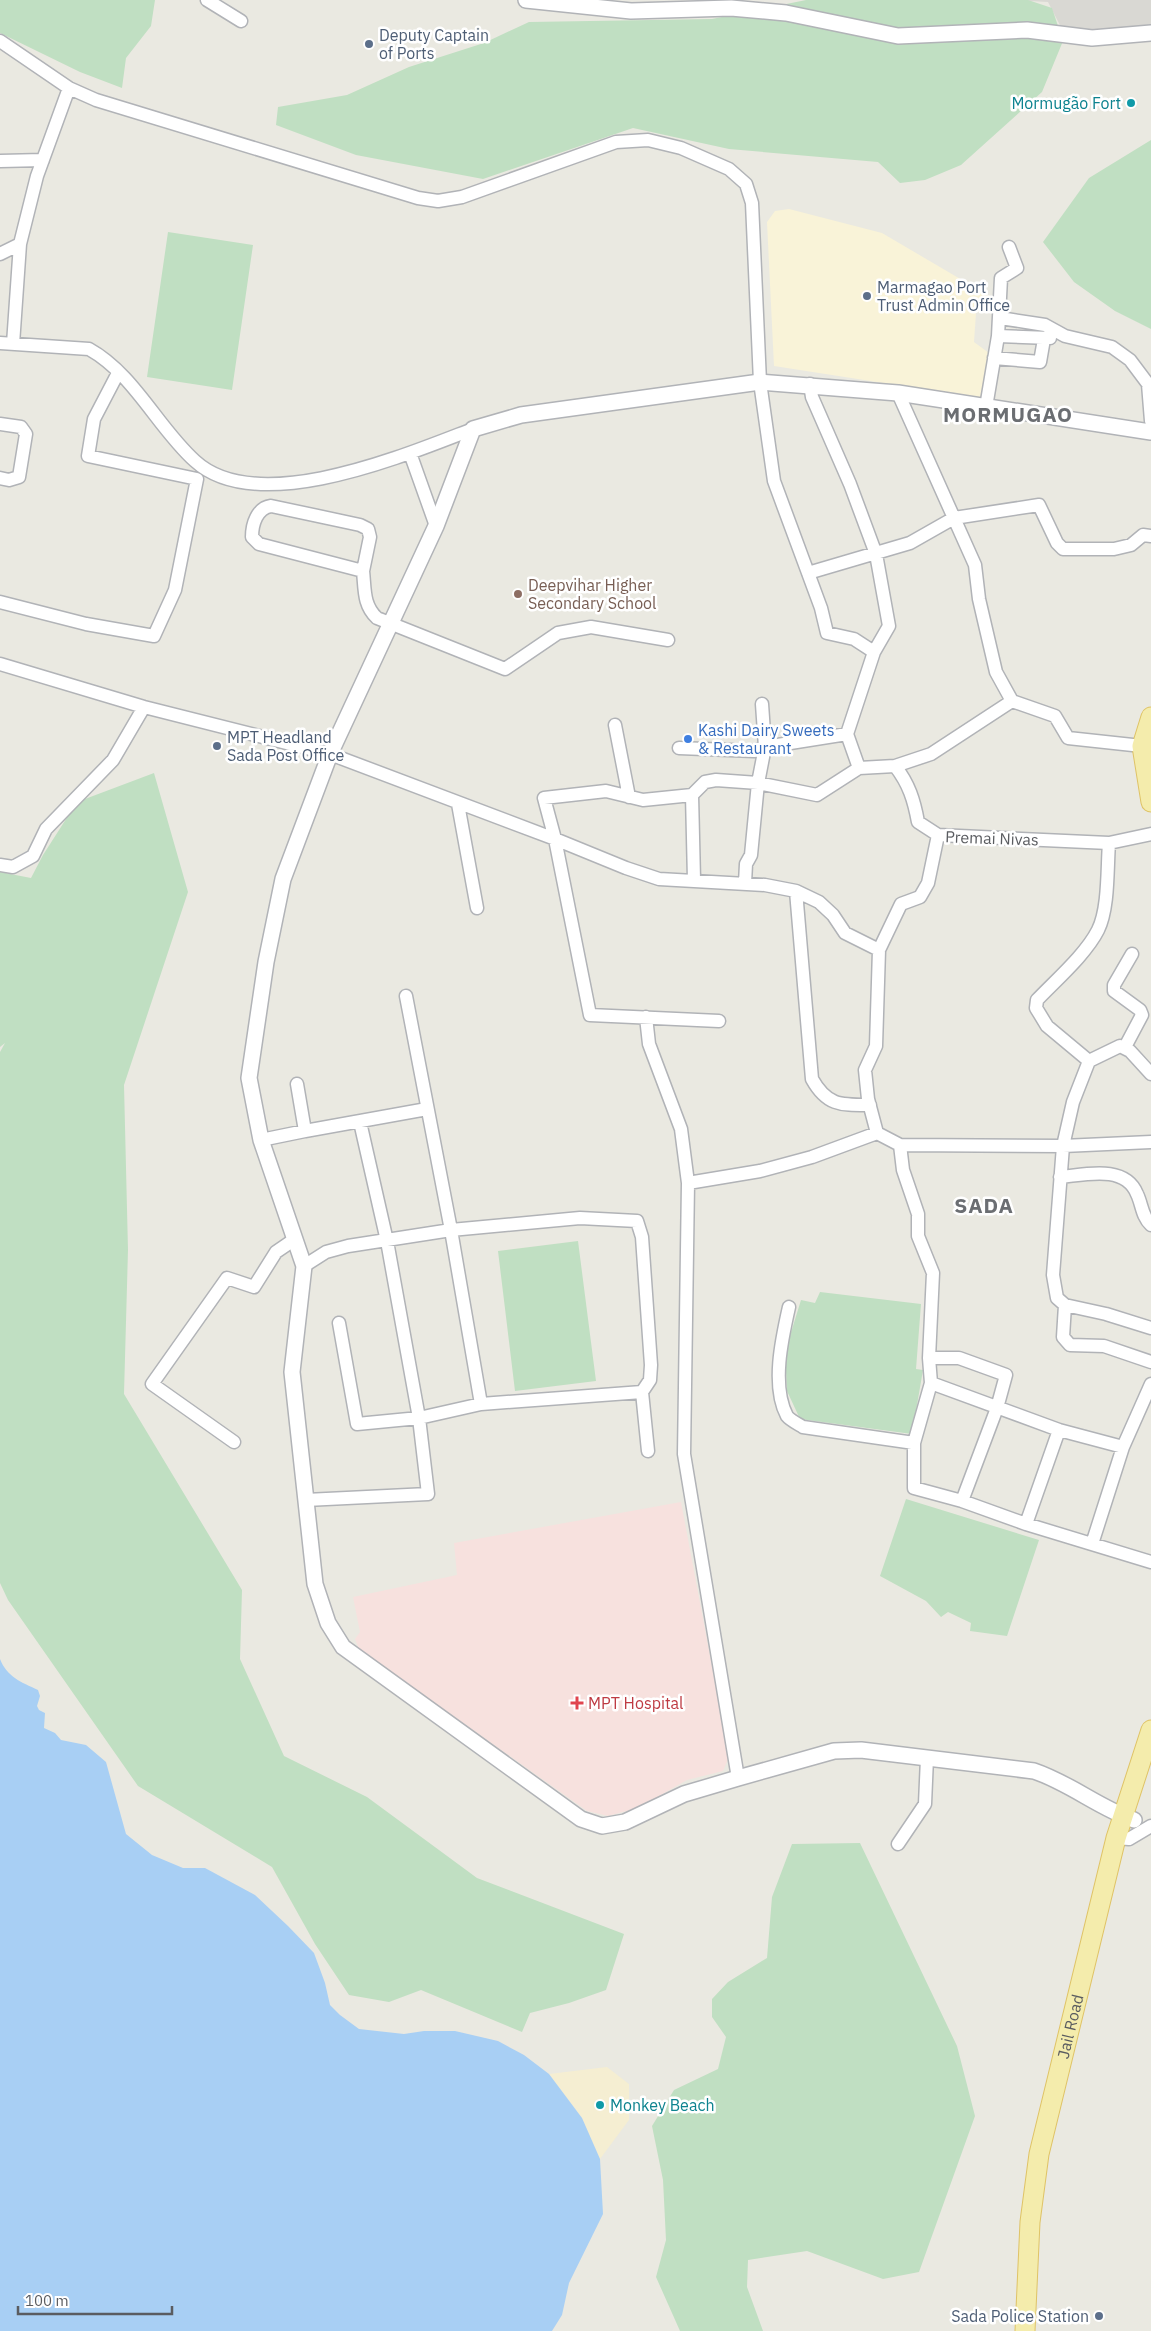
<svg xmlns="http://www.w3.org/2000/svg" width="1151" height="2331" font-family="'IBM Plex Sans',sans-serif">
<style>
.commercial{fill:#f9f3d8}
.industrial{fill:#d9d8d3}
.medical{fill:#f7e1de}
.green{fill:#c0dfc2}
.sand{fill:#f5eed2}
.water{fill:#a8cff4}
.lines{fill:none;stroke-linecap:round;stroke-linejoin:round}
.minor-casing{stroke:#b1b3b7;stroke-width:15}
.tertiary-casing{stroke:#b1b3b7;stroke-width:18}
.primary-casing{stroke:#dfc366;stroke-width:21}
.minor{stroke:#fff;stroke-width:12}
.tertiary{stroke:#fff;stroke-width:15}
.primary{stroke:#f4ecac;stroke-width:19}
.service-dot{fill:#5c6f8a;stroke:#fff;stroke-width:2}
.culture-dot{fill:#0f9aa8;stroke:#fff;stroke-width:2}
.education-dot{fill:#8d6e63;stroke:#fff;stroke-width:2}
.shop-dot{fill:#3f7fe0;stroke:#fff;stroke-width:2}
.health-dot{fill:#e0444e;stroke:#fff;stroke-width:2}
.labels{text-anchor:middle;stroke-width:5;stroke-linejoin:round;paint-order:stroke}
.service-label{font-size:16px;fill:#4e5e75;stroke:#fff;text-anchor:start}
.culture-label{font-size:16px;fill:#0d838f;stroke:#fff;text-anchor:end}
.education-label{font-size:16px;fill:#785e54;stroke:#fff;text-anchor:start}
.shop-label{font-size:16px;fill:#366cbe;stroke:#fff;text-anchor:start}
.street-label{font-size:16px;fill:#5a5c60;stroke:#fff}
.health-label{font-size:16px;fill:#be3a42;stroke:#fff;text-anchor:start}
.district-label{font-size:21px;font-weight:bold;letter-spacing:1px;fill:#6b6e72;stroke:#fff}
</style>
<rect width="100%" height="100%" fill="#eae9e1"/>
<path class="commercial" d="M789,209L882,233L991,297L990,307L976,313L974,342L989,353L980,398L774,366L767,222L775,211Z"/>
<path class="industrial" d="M1011,0H1151V27L1063,31L1048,2Z"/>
<path class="medical" d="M681,1502L729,1757L723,1771L687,1780L638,1808L608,1816L587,1811L359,1649L355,1639L360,1632L353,1597L457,1575L454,1543Z"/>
<path class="green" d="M0,0H155L151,26L126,58L122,88L80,72L0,33Z
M806,0H1028L1052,8L1063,41L1042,92L961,165L925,180L900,183L878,162L729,149L633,128L483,179L356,155L276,125L278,107L347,95L409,67L484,43L529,22L712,19Z
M1151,140V329L1115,311L1074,282L1043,242L1089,178Z
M168,232L253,245L232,390L147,377Z
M154,773L188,892L124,1085L128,1250L124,1394L242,1590L240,1659L284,1756L367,1797L477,1878L624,1934L606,1990L569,2003L530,2013L522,2032L421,1990L389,2002L349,1995L315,1944L272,1867L138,1786L8,1600L0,1583V1052L5,1043L0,1047V872L31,878L43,855L77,802Z
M578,1241L596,1381L515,1391L498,1251Z
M820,1292L921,1304L916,1369L923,1370L912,1434L800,1419L787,1391L785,1352L801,1300L815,1303Z
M906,1499L1039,1540L1007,1636L970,1631L971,1623L948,1612L941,1617L926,1601L880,1576Z
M860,1843L957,2046L975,2116L919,2272L883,2279L807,2251L748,2260L747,2287L763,2331H680L656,2277L666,2240L663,2180L652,2126L674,2090L718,2069L726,2037L712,2017V1999L728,1982L767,1958L772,1897L792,1844Z"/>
<path class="sand" d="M607,2067L629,2084V2120L600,2159L582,2118L549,2074Z"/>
<path class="water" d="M0,1659C7,1677 21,1682 38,1690L40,1696L37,1706L39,1710L45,1713L44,1728L55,1733L61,1740L86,1745L106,1762L126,1834L152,1855L183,1868H205L255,1895L288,1926L314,1953L325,1983L330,2005L340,2015L359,2029L404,2034L424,2031H455L498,2041L524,2055L549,2074L582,2118L600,2159L603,2214L569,2283L562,2315L552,2331H0Z"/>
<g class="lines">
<g class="minor-casing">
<path id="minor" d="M207,0L241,21
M0,41L69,88L96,100L418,198L438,201L462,197L616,142L648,140L681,148L729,169L746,184L752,203L760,382L774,481L821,608L827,633L854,639L874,652
M0,161L43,160
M20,244L37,176L69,88
M0,254L20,244L13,344
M1000,318L1045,325L1065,336L1112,347L1130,360L1148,384L1151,421
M998,336L1050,338
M0,343L89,349C134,374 158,428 195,461C257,518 405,455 473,429
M994,358L1040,362L1044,339
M810,384L812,397L850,484L876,554L889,626L874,652L847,734L859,768
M898,393L975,565L979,599L996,672L1012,701L1055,716L1068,738L1142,746
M986,407L998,336L1001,278L1017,268L1009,247
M0,424L21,427L26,434L19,477L9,480L0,478
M410,453L436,526
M363,571L370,537L368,529L360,525L271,506C257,508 252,524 252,537L259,544L363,571C365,589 363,605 377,618L505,669L558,633L591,627L668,640
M808,573L910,543L954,518L1039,505L1057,543L1063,549H1114L1131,545L1143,535L1151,536
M0,602L86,624L154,636L175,590L197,479L88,456L94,419L118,373
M0,664L144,707L330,754L555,839L626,868L659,879L765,885L796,891L819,902L833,915L845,933L879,950L876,1046L865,1070L868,1099L877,1133L900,1145L1063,1146L1151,1142
M615,725L629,797
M679,748L754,751L765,747L847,734
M895,766C909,784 914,800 918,822L938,835
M692,795L694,880
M458,804L477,908
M0,865L13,867L33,856L46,829L113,760L144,707
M745,883L746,864L751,855L758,783L765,747L762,704
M796,891L812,1079C827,1106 841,1105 870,1105
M879,950L901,904L920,897L928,883L938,835L1109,843L1151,834
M406,996L451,1230L481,1404
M646,1017L649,1044L681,1129L688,1183L684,1454L738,1778
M719,1021L590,1015L555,839L544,798L606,791L643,800L692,795L705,782L716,780L758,783L817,795L859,768L895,766L931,754L1012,701
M1125,1047L1142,1015L1140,1010L1114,991V985L1132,954
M1089,1061L1047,1026L1036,1008L1037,1000C1056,980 1086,954 1098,930C1109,908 1107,868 1109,843
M1151,1074L1130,1051L1120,1046L1089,1061L1073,1102L1063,1146L1053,1275L1057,1298L1065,1305L1106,1314L1151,1328
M305,1131L427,1109
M261,1140L305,1131L297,1084
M900,1145L903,1170L918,1214V1236L933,1273L929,1358L931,1383L914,1443
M1060,1177C1084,1175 1125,1164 1137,1194C1142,1204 1142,1217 1151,1225
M688,1183L760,1171L812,1157L877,1133
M304,1266L326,1252L348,1246L451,1230L580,1218L637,1221L642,1237L651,1365L650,1380L642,1392L481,1404L419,1418L428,1494L306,1500
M1065,1305L1063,1337L1070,1345L1104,1346L1151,1362
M789,1307C782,1338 771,1386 787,1416C790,1420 798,1424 803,1427L914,1443V1488L962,1501L1026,1524L1151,1562
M339,1323L357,1424L419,1418L387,1241L360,1122
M929,1358H959L1006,1375L997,1408L962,1501
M931,1383L1059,1430L1123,1447
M642,1392L648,1451
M234,1442L152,1384L227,1278L254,1287L276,1252L295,1239
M1026,1524L1059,1430
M1092,1544L1123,1447L1151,1384
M1116,1838L1129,1839L1151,1826
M898,1844L925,1804L927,1758"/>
</g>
<g class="tertiary-casing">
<path id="tertiary" d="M526,0L631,11L731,8L786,13L898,36L1027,30L1092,38L1151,33
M1134,1820C1099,1808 1070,1783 1034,1771L861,1750L834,1751L738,1778L684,1794L625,1822L602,1826L581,1819L343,1647L328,1623L315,1584L292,1372L304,1266L261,1140L249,1078L266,962L283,879L330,754L436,526L473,429L521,415L760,382L898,393L1151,432"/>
</g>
<g class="primary-casing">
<g id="primary">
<path d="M1151,717L1142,746L1151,802"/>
<path id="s1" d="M1025,2331L1030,2222L1039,2154L1116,1838L1151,1730"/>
</g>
</g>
<use href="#minor" class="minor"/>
<use href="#tertiary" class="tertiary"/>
<use href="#primary" class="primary"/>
</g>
<g class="service-dot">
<circle cx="369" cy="44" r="5"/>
<circle cx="867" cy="296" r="5"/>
<circle cx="217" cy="746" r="5"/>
<circle cx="1099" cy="2316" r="5"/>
</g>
<g class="culture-dot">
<circle cx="1131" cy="103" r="5"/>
<circle cx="600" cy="2105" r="5"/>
</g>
<circle class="education-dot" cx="518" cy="594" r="5"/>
<circle class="shop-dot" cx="688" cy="739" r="5"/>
<path class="health-dot" d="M574.5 1695.5h5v5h5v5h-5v5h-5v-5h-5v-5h5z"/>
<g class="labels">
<g class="service-label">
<text x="379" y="41">Deputy Captain<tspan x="379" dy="18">of Ports</tspan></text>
<text x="877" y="293">Marmagao Port<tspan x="877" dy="18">Trust Admin Office</tspan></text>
<text x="227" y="743">MPT Headland<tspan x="227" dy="18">Sada Post Office</tspan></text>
<text x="1089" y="2322" text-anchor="end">Sada Police Station</text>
</g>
<g class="culture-label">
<text x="1121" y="109">Mormugão Fort</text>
<text x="610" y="2111" text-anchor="start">Monkey Beach</text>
</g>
<g class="education-label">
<text x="528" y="591">Deepvihar Higher<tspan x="528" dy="18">Secondary School</tspan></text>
</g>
<g class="shop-label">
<text x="698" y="736">Kashi Dairy Sweets<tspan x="698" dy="18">&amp; Restaurant</tspan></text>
</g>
<g class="street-label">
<text transform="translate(992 838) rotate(2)" y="6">Premai Nivas</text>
<text dy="6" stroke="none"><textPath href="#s1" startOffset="309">Jail Road</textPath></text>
</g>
<g class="health-label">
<text x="588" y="1709">MPT Hospital</text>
</g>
<g class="district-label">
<text x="1008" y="422">MORMUGAO</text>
<text x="984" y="1213">SADA</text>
</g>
</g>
<path d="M18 2306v8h154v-8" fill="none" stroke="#5a5c60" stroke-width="2.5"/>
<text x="25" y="2306" font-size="15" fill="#5a5c60" stroke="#ffffff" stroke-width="4" paint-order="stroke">100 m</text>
</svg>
